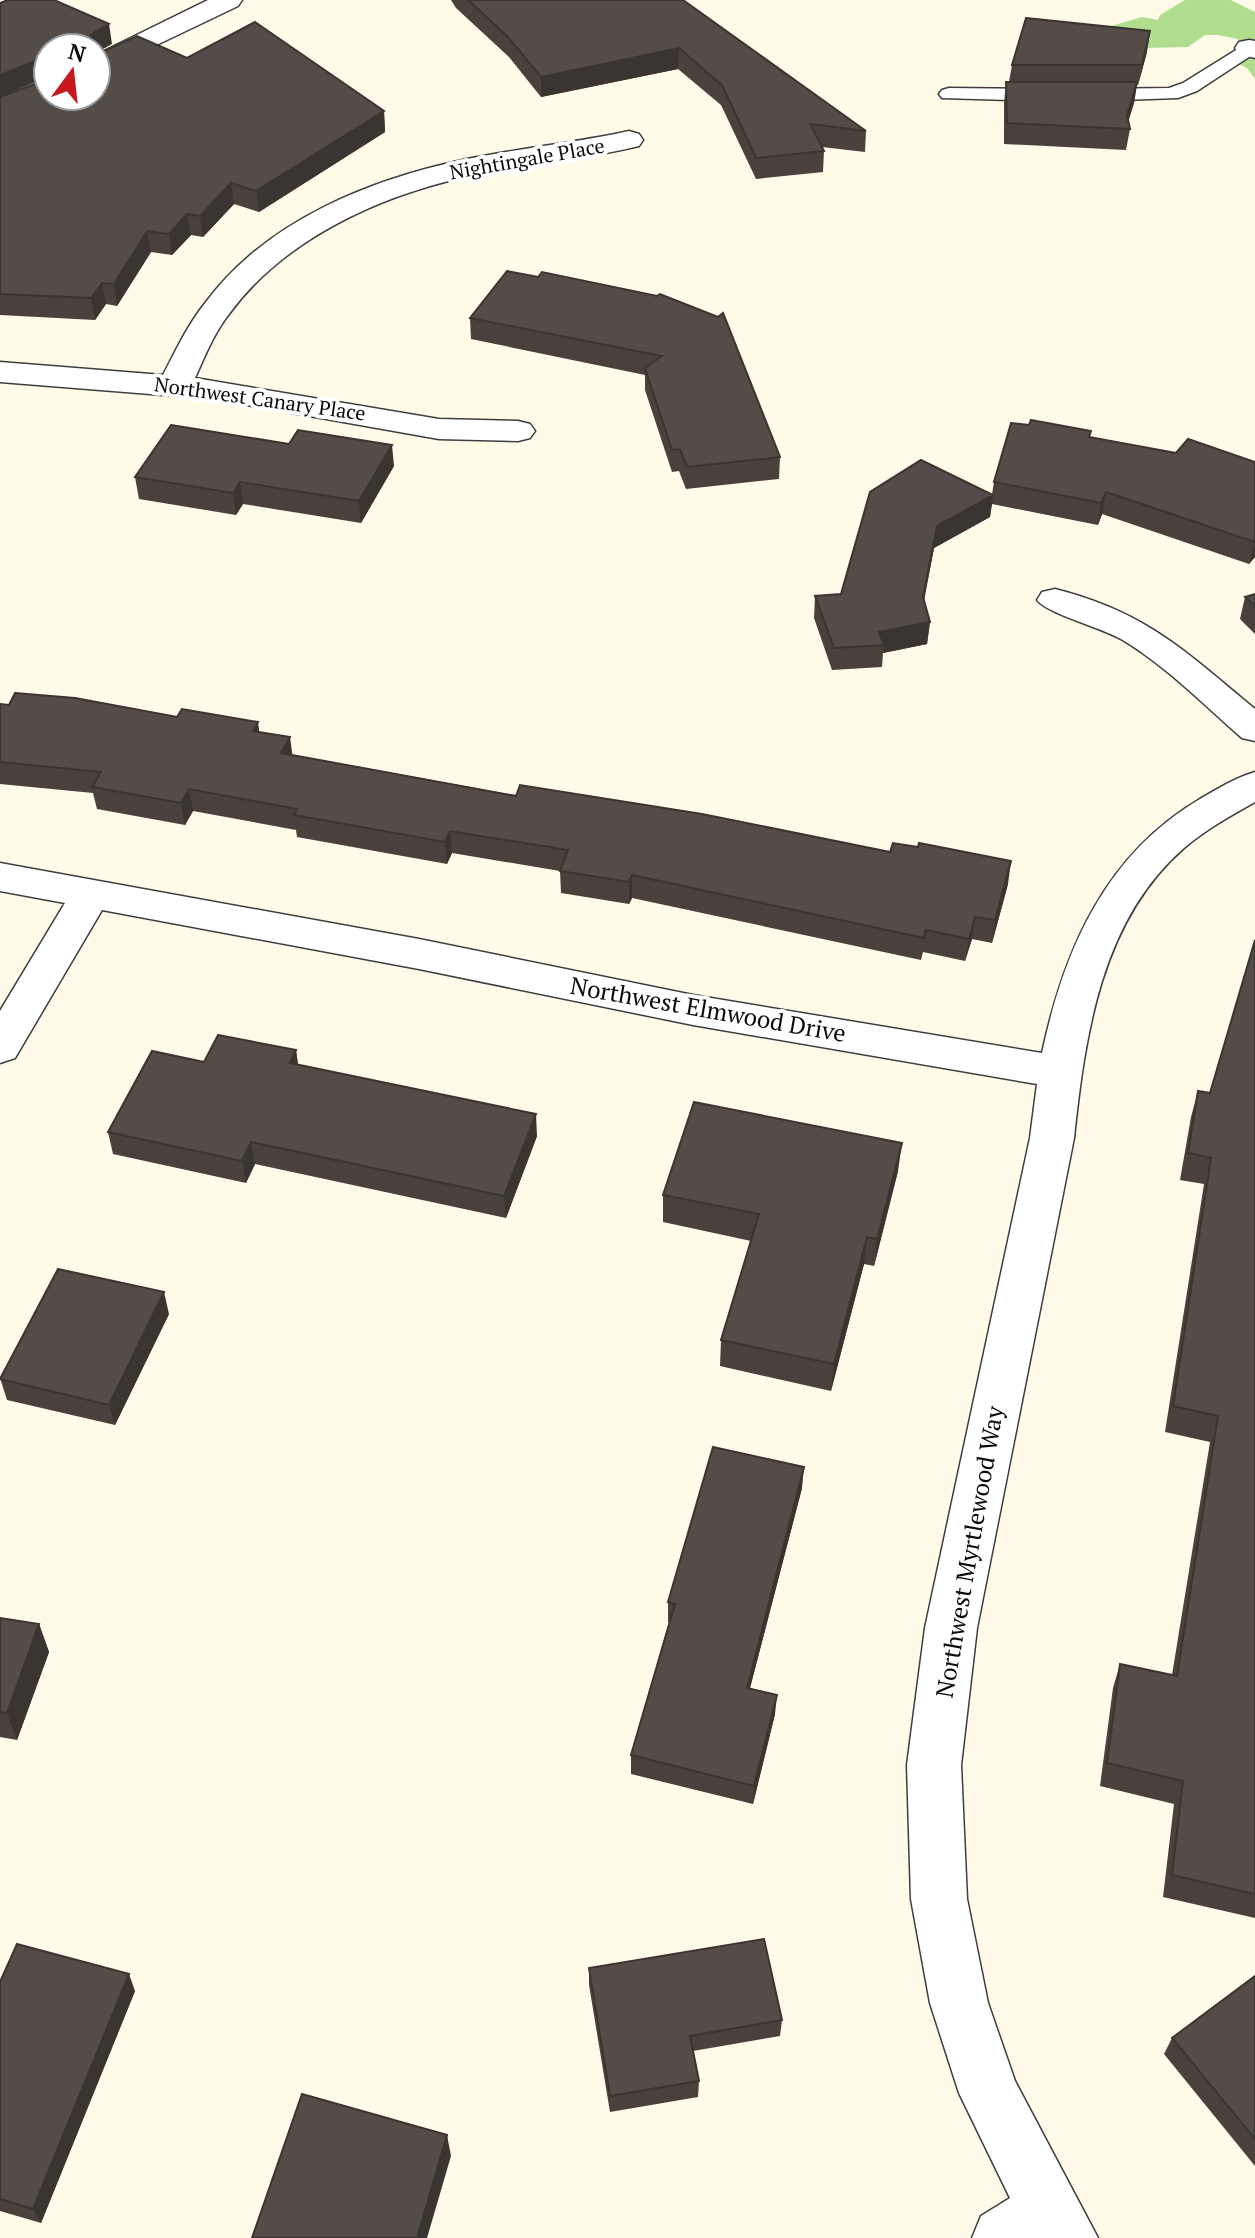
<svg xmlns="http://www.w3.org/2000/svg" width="1255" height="2238" font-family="'PT Serif',serif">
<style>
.forest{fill:#b0de8e}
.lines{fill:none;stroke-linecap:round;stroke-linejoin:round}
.lane-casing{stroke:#3e3e3e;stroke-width:3}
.street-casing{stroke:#3e3e3e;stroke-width:3}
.lane{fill:#fff;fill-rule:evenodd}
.street{fill:#fff;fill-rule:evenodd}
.wall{fill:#48413c}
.shaded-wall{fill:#3b3531}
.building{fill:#544c46;stroke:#3b3531;stroke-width:2}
.labels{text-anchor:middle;stroke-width:8;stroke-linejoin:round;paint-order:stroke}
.far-street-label{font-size:20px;fill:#0b0b0b;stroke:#fff}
.street-label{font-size:24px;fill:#0b0b0b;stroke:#fff}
</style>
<rect width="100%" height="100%" fill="#fffbe8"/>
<path class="forest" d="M1185,0H1231L1255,12V79L1247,68L1229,59L1227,54L1246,47L1238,39L1218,35H1205L1188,47L1145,48L1104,28L1142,17L1158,20L1160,15Z"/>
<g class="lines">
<g class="lane-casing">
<path id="lane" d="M1249,42L1255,44V53L1197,91L1178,98L1093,101L1083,95L1093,89L1169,88L1183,83Z
M949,88L1046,89L1056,95L1046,101L942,98L939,94L942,90Z"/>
</g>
<g class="street-casing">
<path id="street" d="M208,0H242L238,6L96,74V55Z
M1249,40L1255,41V58L1239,54L1235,48L1239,42Z
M629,131L639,134L643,140L639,146C582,160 523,164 466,177C378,196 283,240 229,314C214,333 205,356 195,378L439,419L518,421L530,424L535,431L530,438L518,441L439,439L213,399L0,382V362L163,375C176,350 188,324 206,302C267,220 371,179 467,159C521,148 575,143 629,131Z
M1055,589C1146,612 1185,651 1255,709V741L1242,738C1203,704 1165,665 1121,639C1102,628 1046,613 1037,600L1042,592Z
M1255,772V802C1230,816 1205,830 1184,848C1101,920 1085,1035 1074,1138L977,1628L961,1765L967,1899L988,2003L1015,2081L1098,2238H972L981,2216L1010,2198L959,2093L930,2003L911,1899L907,1765L925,1628L1030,1138L1037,1084L693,1025L419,969L102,910L15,1058L0,1063V1011L65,903L0,891V863L419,939L693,995L1042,1053C1064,950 1105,855 1200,799C1217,789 1235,778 1255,772Z"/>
</g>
<use href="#lane" class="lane"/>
<use href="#street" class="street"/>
</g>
<path class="wall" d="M451,0H683L866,131L865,152L822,147L824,151L823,172L756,179L721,105L678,69L541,97L509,57L456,8Z
M1147,52L1138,85H1137L1134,103L1128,121L1130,129L1126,150L1004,144V103L1006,82H1009L1012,65Z
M187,58L384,111L385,132L259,212L234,204L203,237L191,235L172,255L151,252L117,306L106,304L95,320L0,315V97Z
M538,277L657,296L780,457L779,479L686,489L679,471L672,472L645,390V375L471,339L470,318Z
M1029,425L1176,453L1255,462V557L1249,564L1102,514L1098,525L992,504L990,517L934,548L924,601L930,622L927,644L883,653L882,667L832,670L814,618L815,596L841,594L992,494L994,482Z
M394,466L361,523L243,504L236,515L139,499L135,477Z
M1255,594V634L1240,619L1245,597Z
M0,704L259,732L293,755L1008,884L992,943L972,939L965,961L923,952L921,960L632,898L629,904L561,893L560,871L452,853L447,864L297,837L296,830L193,811L185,825L97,809L93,793L0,784Z
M1255,940V1918L1163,1897L1174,1804L1100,1786L1113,1688L1120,1664L1172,1675L1210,1442L1165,1432L1204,1184L1180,1180L1191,1117L1198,1091L1210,1093Z
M296,1050L298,1065L537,1136L506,1218L255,1164L246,1183L113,1154L108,1132L204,1062Z
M898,1171L874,1266L864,1264L831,1391L720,1366L721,1340L751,1241L663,1222V1195Z
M169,1314L115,1425L7,1400L0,1378Z
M802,1488L750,1688L775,1714L753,1804L631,1774V1755L669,1622H668V1602Z
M0,1618L39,1624L49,1652L17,1740L0,1737Z
M589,1968L782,2020L780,2036L693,2051L699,2081L698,2097L610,2112L589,1985Z
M1255,1976V2166L1164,2054L1172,2038Z
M0,1982L135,1991L41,2223L0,2211Z"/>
<path class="shaded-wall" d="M109,24L112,44L96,53V48H91L90,35Z
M1150,31L1147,52L1138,85L1142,65Z
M679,48L678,69L541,97V77Z
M45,57L48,77L0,97V75Z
M1137,82L1134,103L1126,129L1127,115Z
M384,111L385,132L259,212L256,191Z
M231,183L234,204L203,237L200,216Z
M187,214L191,235L172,255L169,234Z
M147,231L151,252L117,306L114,284Z
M102,283L106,304L95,320L91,298Z
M392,445L394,466L361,523L359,501Z
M240,482L243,504L236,515L233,493Z
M1106,492L1102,514L1098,525L1101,503Z
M993,495L990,517L934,548L920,619L923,597L937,526Z
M1255,542V557L1249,564Z
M930,622L927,644L883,653L884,645L879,632Z
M258,722L261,744L253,731Z
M290,737L293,759L281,753Z
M189,789L193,811L185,825L181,803Z
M450,831L452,853L447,864L445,842Z
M1011,861L1008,884L992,943L995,920Z
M632,875V898L629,904V882Z
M975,917L972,939L965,961L969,939Z
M296,1050L299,1072L290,1063Z
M536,1114L537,1136L506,1218L504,1196Z
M251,1142L255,1164L246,1183L242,1161Z
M902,1143L898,1171L874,1266L877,1239Z
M867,1237L864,1264L831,1391L834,1364Z
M164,1292L169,1314L115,1425L109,1405Z
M804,1467L802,1488L745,1707L747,1688Z
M39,1624L49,1652L17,1740L7,1713Z
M777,1695L775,1714L753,1804L754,1786Z
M129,1974L135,1991L41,2223L33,2209Z
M447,2135L451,2156L427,2238H417Z"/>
<path class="building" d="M8,0H54L109,24L90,35L91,48H48V73L45,57L0,75V3Z
M468,0H683L866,131L810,124L824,151L756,158L722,85L679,48L541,77L508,37Z
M1026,18L1150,31L1142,65H1012Z
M255,22L384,111L256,191L231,183L200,216L187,214L169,234L147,231L114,284L102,283L91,298L0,294V97L48,79V96H96V55L137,36L187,58Z
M1006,82H1137L1127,115L1130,129L1007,123Z
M507,271L538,277L542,272L657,296L660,294L718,317L723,313L780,457L687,467L680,449L672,450L645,368L662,356L470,318Z
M1031,420L1091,431L1089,437L1176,453L1188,439L1255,462V542L1106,492L1101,503L994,482L1011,423L1029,425Z
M171,425L289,444L298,430L392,445L359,501L240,482L233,493L135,477Z
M921,460L993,495L937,526L923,597L930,622L879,632L884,645L834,648L815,596L841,594L870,492Z
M1255,594V606L1245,597Z
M15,693L75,698L177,717L182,709L258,722L253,731L290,737L281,753L516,796L520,785L702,814L890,852L893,843L918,847L919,843L1011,861L995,920L975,917L969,939L926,930L924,938L632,875L629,882L560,871L568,850L450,831L445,842L294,815L297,809L189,789L181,803L92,787L101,772L0,762V704L9,705Z
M1255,940V1894L1172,1875L1183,1781L1107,1763L1120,1664L1177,1676L1218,1416L1173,1406L1211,1158L1188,1153L1198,1091L1210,1093Z
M218,1035L296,1050L290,1063L536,1114L504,1196L251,1142L242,1161L108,1132L152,1051L204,1062Z
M694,1102L902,1143L877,1239L867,1237L834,1364L721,1340L759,1214L663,1195Z
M58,1269L164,1292L109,1405L0,1379Z
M713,1447L804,1467L747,1688L777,1695L754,1786L631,1755L675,1604L668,1602Z
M0,1618L39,1624L7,1713L0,1712Z
M764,1939L782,2020L690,2036L699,2081L610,2096L589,1968Z
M17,1944L129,1974L33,2209L0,2199V1982Z
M1255,1976V2139L1172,2038Z
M302,2094L447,2135L417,2238H252Z"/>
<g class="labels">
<g class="far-street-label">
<text transform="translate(527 159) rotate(-10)" y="7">Nightingale Place</text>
<text transform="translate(260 399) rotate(8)" y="7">Northwest Canary Place</text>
</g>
<g class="street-label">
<text transform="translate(708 1010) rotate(10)" y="8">Northwest Elmwood Drive</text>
<text transform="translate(970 1552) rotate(-80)" y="8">Northwest Myrtlewood Way</text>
</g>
</g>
<g transform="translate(72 72) rotate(15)"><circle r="38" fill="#ffffff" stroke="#9d9d9d" stroke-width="2"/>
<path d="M0-6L14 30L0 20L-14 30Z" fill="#c5191d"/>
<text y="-12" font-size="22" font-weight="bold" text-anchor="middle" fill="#0b0b0b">N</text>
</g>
</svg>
